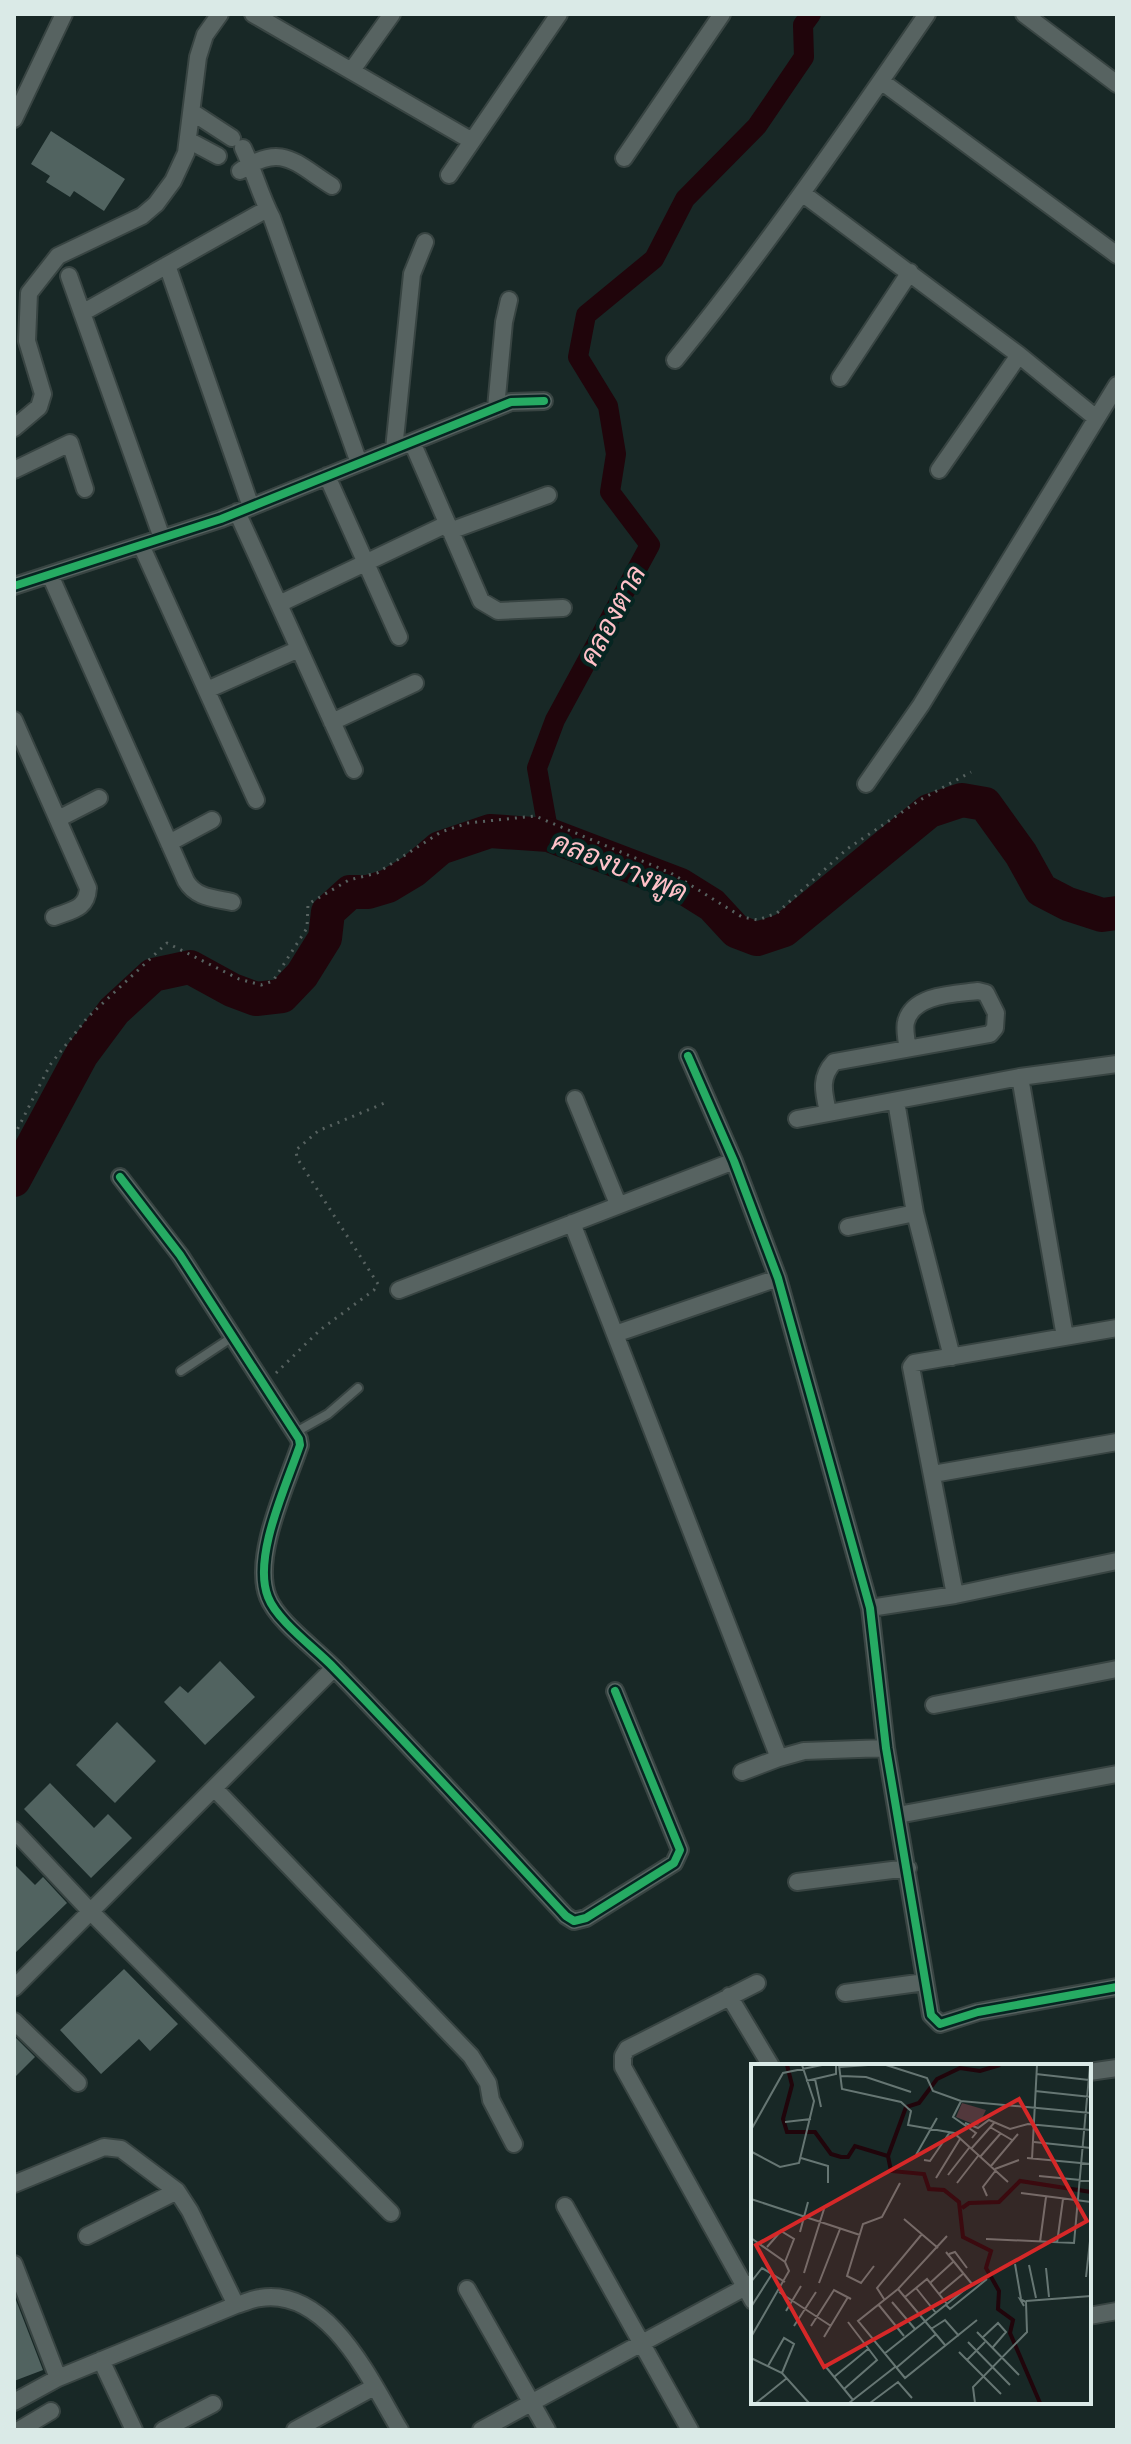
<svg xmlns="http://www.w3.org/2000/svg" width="1131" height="2444" font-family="'Source Serif 4',Sarabun,serif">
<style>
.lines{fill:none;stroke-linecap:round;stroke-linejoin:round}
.canal{stroke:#20050b;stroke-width:20}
.river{stroke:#20050b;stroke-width:34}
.building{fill:#516360}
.lane-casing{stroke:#384442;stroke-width:12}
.street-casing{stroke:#384442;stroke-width:20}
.path{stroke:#576260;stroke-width:3;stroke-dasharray:2 6;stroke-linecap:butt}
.lane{stroke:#576361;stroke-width:8}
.street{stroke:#576361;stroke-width:16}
.cycleway-casing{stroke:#062521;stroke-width:13}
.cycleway{stroke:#26ab63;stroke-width:8}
.labels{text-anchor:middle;stroke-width:8;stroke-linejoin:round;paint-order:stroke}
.water-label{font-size:28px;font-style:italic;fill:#ffc1c8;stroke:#062521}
.inset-river{fill:none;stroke:#20050b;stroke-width:4}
.inset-road{fill:none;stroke:#667673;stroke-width:2}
.view{fill:#d62828;fill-opacity:0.15;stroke:#d62828;stroke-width:4}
.inset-edge{fill:none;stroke:#daeae7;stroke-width:4}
</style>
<rect width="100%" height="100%" fill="#182826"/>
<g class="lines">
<path class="canal" d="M549,835L537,768L555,720L650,545L610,492L616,454L608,406L578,357L586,315L654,259L685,199L757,126L804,57L803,25L811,14"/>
<path class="river" d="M14,1180L82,1054L114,1011L153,975L190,967L232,990L256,999L282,996L302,975L325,938L328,912L350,892H368L388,886L413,871L440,848L490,831L549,835L680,885L712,905L736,931L757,939L784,930L929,811L962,800L985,804L1021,854L1041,890L1068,904L1102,915L1117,913"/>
</g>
<path class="building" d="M51,131L125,179L104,211L74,191L70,197L46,182L50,176L31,164Z
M220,1661L255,1697L205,1745L164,1702L180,1686L188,1693Z
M117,1722L156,1761L115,1803L76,1765Z
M50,1783L94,1828L108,1814L132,1838L91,1878L24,1809Z
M14,1864L35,1885L43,1877L67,1903L14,1954Z
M124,1969L178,2024L150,2051L139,2039L101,2074L60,2030Z
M14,2036L35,2057L14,2078Z
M14,2295L43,2370L14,2381Z"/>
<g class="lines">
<g class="lane-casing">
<path id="lane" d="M181,1371L234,1336
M296,1432L328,1414L358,1388"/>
</g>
<g class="street-casing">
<path id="street" d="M253,14L472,141
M1024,14L1117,84
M352,70L392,14
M881,81L1117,255
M192,112L232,138
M14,119L64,14
M188,140L218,156
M243,148C254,171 260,195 272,218L359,463
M624,158L722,14
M240,171C282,142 295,163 332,186
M449,175L559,14
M802,193L1019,355L1096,418
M167,265L251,507
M69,276L162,538
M82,313L267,209
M675,360C765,249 846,132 927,14
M840,378L910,272
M496,408L504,322L509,300
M14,428L39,407L43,394L27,341L29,293L58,256L142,216L156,204L173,181L186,153L198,57L205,35L220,14
M412,442L481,601L498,611L563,608
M394,449L412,274L425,242
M14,470L70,443L85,489
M939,470L1019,355
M327,476L399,637
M237,512L354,770
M450,531L548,495
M141,545L256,800
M50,575L186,881C196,898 214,898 232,902
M14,586L221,519L511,402L544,401
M279,604L447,524
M207,690L299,649
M14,720L88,888C87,909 72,910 54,917
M332,722L415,683
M866,784L921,705L1117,385
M58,819L99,798
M169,843L212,820
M688,1056L734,1161L778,1278L870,1608L886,1748L931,2015L940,2024L978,2012L1117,1987
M1020,1077L1065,1337
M575,1099L618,1204
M896,1101L915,1213L952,1357
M828,1112C824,1093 819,1078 834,1062L990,1034L995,1028L996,1013L986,993L978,991C955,994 913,994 906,1022C904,1029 907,1040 907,1047
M797,1119L1020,1077L1117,1064
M120,1177L180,1255L299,1439L300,1445C287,1484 252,1557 268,1597C277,1621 316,1649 334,1668C413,1749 489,1833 566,1916L574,1921L586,1918L674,1863L680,1850L615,1691
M572,1223L779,1758L804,1751L886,1748
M848,1227L915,1213
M399,1290L734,1161
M615,1334L778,1278
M933,1474L1117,1442
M955,1595L911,1367L914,1363L1117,1328
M870,1608L955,1595L1117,1561
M934,1705L1117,1669
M742,1772L779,1758
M214,1788L471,2056L488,2083L491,2100L514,2144
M898,1815L1117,1774
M14,1830L90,1911L391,2213
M797,1882L908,1868
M14,1988L334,1668
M845,1993L925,1982
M729,1996L771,2066
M14,2021L78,2083
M1089,2072L1117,2068
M14,2184L104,2147L121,2149L177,2191L190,2211L236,2305
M565,2206L690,2430
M87,2236L177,2191
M14,2264L58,2378
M467,2289L547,2430
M753,2301L623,2067V2056L627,2049L757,1983
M1089,2316L1117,2311
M101,2360L134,2430
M14,2402L58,2378L236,2305C244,2303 252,2299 260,2298C329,2287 371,2382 400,2430
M19,2430L51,2411
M163,2430L213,2404
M295,2430L374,2387
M481,2430L753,2283"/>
</g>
<path class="path" d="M14,1136L50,1065L87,1018L167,943L239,979L261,985L273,981L307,928L308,904L349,880L377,873L441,832L468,823L535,816L671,873L742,917L758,920L777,913L847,849L920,800L971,772
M276,1373L320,1330L374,1290L378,1284L297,1158L296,1150L318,1131L387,1102"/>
<use href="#lane" class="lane"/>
<use href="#street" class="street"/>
<g class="cycleway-casing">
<path id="cycleway" d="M14,586L221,519L511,402L544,401
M688,1056L734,1161L778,1278L870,1608L886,1748L931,2015L940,2024L978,2012L1117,1987
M120,1177L180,1255L299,1439L300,1445C287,1484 252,1557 268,1597C277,1621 316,1649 334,1668C413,1749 489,1833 566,1916L574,1921L586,1918L674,1863L680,1850L615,1691"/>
</g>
<use href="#cycleway" class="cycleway"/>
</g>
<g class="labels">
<g class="water-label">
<text transform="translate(612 615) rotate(-62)" y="10">คลองตาล</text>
<text transform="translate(620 866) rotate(22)" y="10">คลองบางพูด</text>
</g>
</g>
<g transform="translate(751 2064)">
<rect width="340" height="340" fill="#182826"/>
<path d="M211,39L235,46L227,62L205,53Z" fill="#52383c"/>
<path class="inset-river" d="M36,1L41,21L32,55L36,68H64L80,90L90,93H97L104,82L137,92L140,107L173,110L178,125L193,126L208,138L212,173L240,187L235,204L248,227L247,245L262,256L259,269L289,339M137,92L155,43L168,39L186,15L209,4L229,7L249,1M211,144L218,139L248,138L269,117L340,128"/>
<path class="inset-road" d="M88,1L91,25L150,38L160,47L157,61L203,69L257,118M135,1L176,14L182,27L210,37M89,3L117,1M285,10L338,16M90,12L115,13L160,28M64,15L70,43M55,17L85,10V1M284,27L340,33M34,58L60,55M214,59L227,64L238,56L259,65L277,60L340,66M239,63L261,76M0,66L32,9L71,1M221,74L225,69L202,53L210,37L340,49M283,78L340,84M220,85L243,59M1,88L29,103L48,99L63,37L51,1M165,91L186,54M229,93L250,69M50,94L77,102V119M276,94L340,100M281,95L286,1M173,96L179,97L199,68M240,102L267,70M244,105L268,96M197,111L218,84M288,112L340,117M185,114L209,75M206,119L227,92M270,129L340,138M236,132L232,123L245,106M0,135L109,171M153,155L187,184M49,168L57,138M196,172L147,225L107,257L154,314L226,256M0,174L34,198L38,207L0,273M235,175L323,179L339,1M289,178L295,133M306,179L312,135M16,183L30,167L43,175L34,198M195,188L221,220M198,190L204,188L216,204M264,200L270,235M278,201L285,234M123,202L110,219L96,212L112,160L131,153L149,119M295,204L298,233M53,209L73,145M335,213L339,177M0,218L11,204L34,218M68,219L89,165M179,219L203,197M165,224L185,249M147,225L194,281M28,228L80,262M188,230L213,209M154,233L176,215L196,240M133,235L126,224L171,170M275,237L340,232M141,238L164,265M127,240L153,272M195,241L199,245L236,215M0,243L21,210M35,247L50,222M43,262L65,228M60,262L83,226L100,235M180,265L194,256L208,272M226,268L268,311M73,273L97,233M231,274L247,259L255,268L242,283M217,278L259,321M208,288L250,330M133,290L221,220M0,294L31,309L58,339M216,296L234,278M17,302L33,274L43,280L31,309M75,303L102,336M145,304L185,270M83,313L117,285M93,325L126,296L97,258M5,339L36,314M98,339L144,303M119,339L147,318L161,334M224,339L222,323L276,268L275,238L269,235L273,242"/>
<path class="view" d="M268,35L336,157L73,303L5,181Z"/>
<rect width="340" height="340" class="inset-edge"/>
</g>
<rect width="1131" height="2444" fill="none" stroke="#daeae7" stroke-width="32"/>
</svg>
